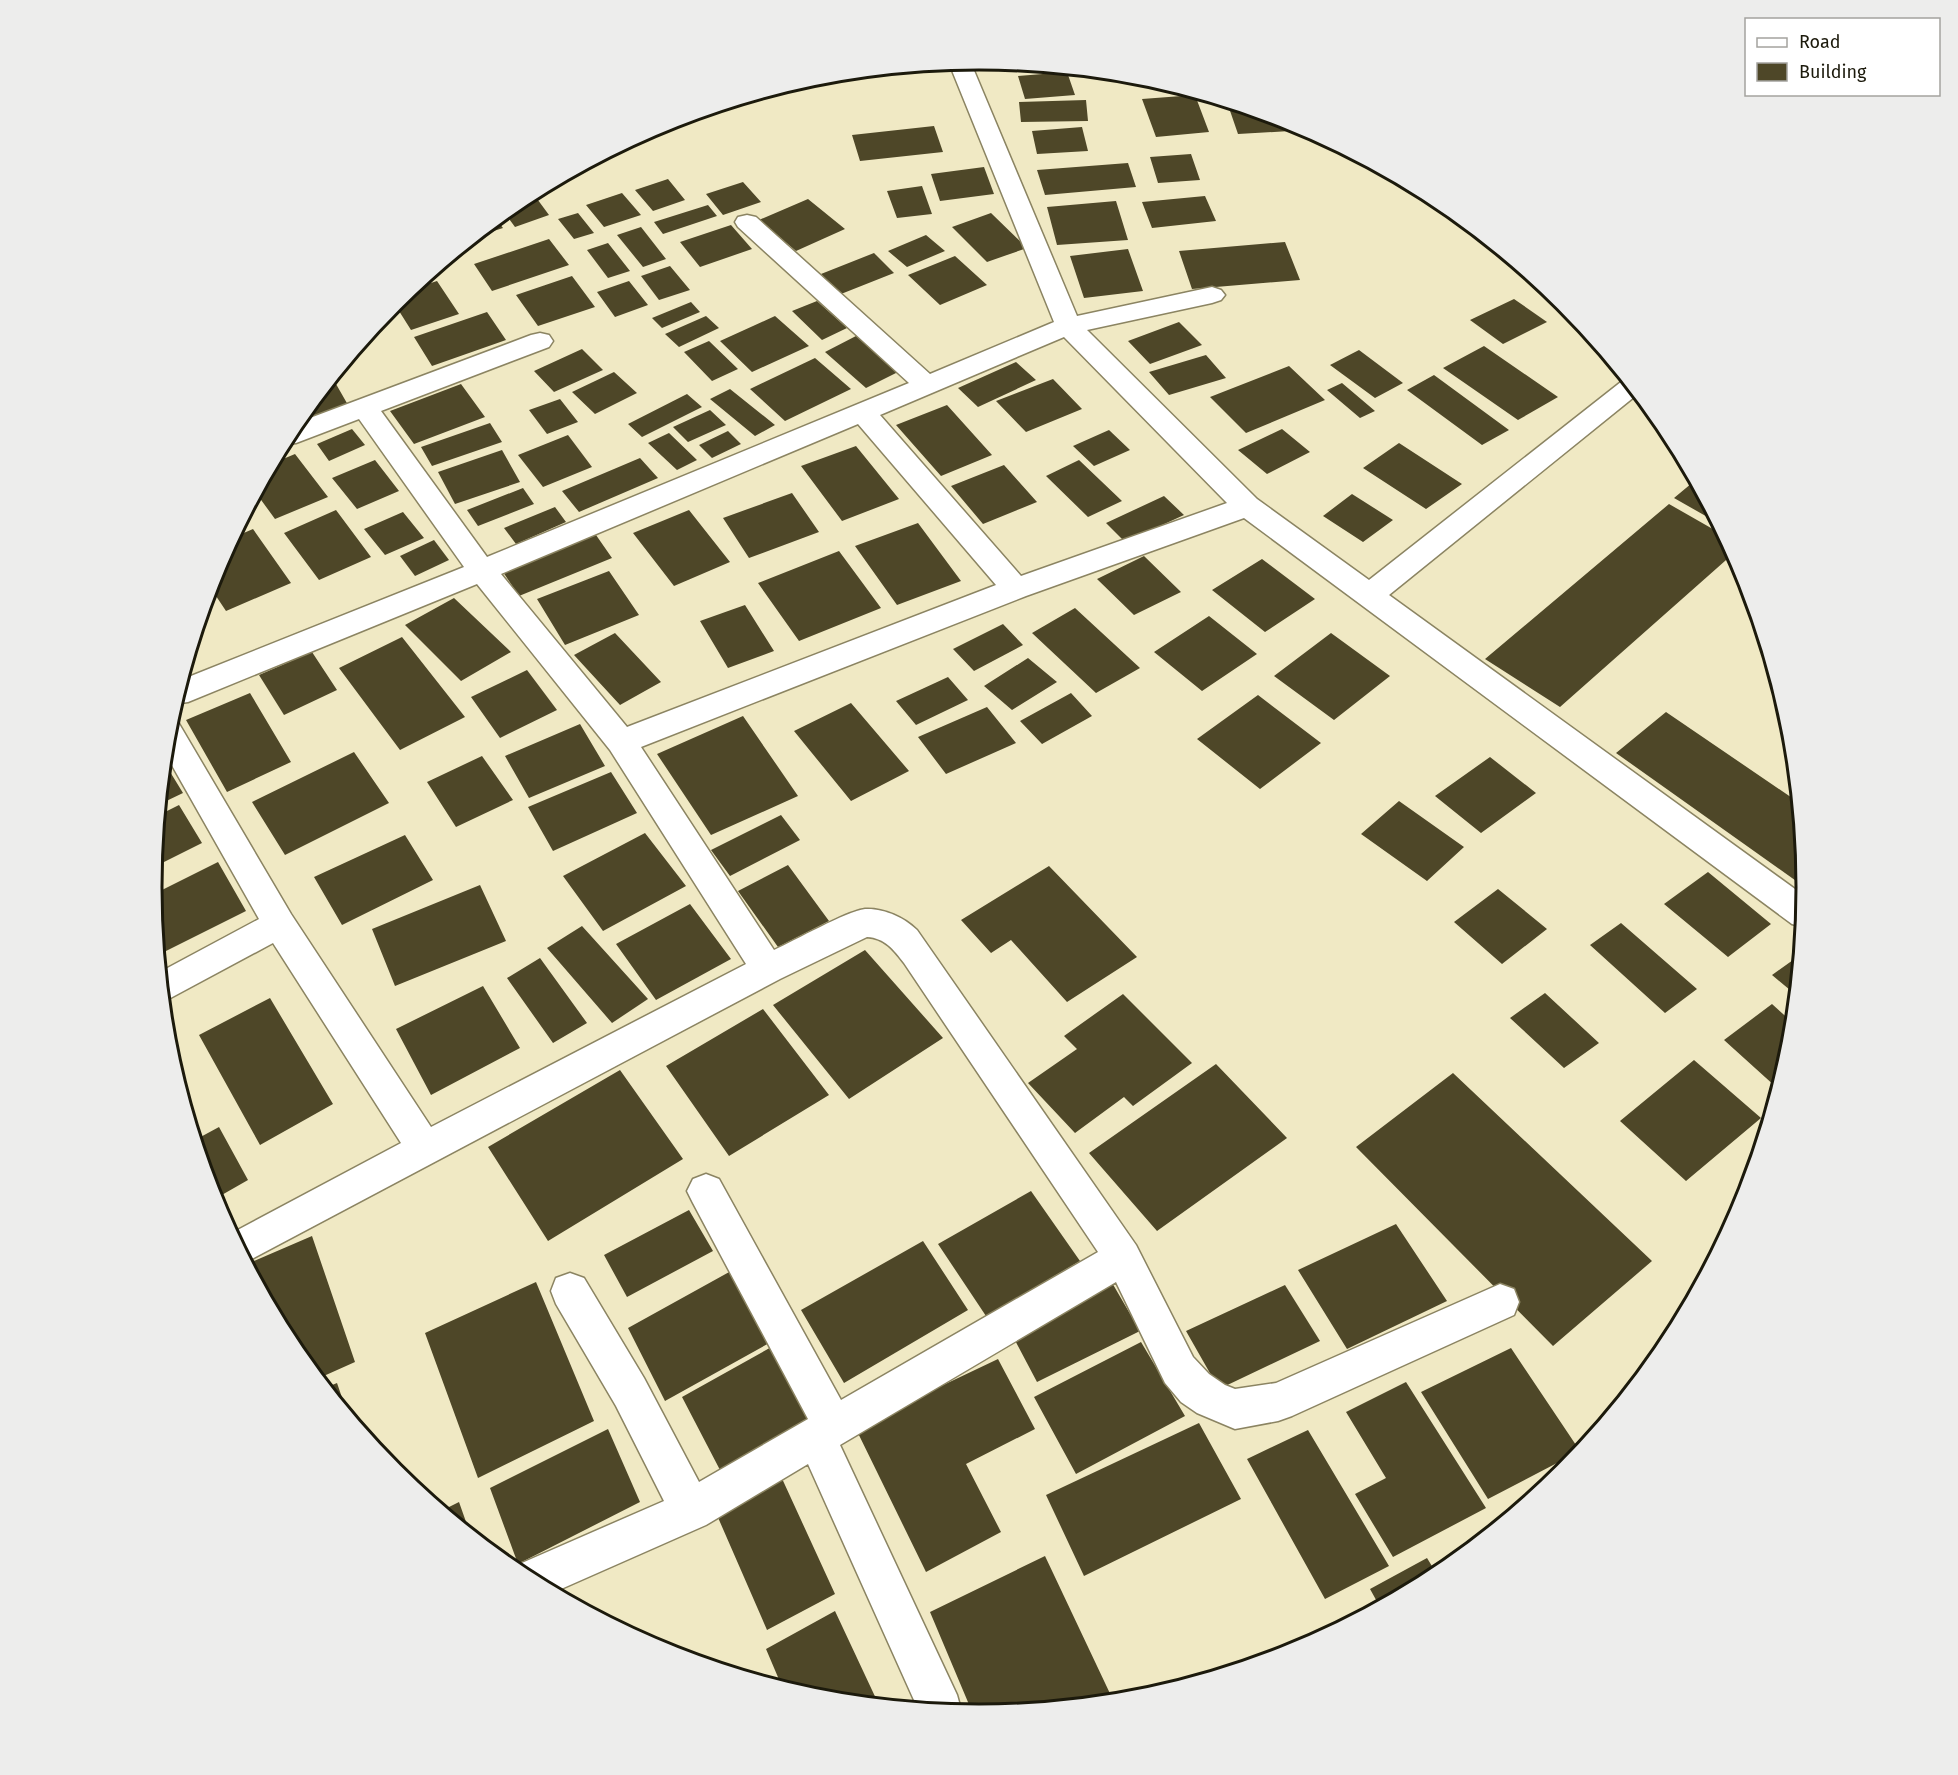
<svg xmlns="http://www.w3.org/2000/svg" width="1958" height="1775" font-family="'Fira Sans',sans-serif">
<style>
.building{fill:#4e4728}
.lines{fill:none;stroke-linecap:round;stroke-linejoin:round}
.street-casing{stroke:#8b8462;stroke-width:3}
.street{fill:#fff;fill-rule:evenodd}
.rim{fill:none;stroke:#1c1a0c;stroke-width:3}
</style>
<rect width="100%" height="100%" fill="#f0e9c4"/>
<path class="building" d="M1067,72L1075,95L1025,99L1018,76Z
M1195,95L1209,132L1156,137L1142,99Z
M1086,100L1088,121L1021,122L1019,102Z
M1227,102L1286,120L1290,131L1238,134Z
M934,126L943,152L860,161L852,135Z
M1082,127L1088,151L1037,154L1032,131Z
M1191,154L1200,180L1158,183L1150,157Z
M1128,163L1136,187L1045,195L1037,170Z
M984,167L994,194L940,201L931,174Z
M668,179L685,200L653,211L635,190Z
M743,182L761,202L723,215L706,194Z
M922,186L932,214L897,218L887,191Z
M532,192L549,215L515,227L504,212Z
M622,193L641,215L604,227L586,205Z
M1205,196L1216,221L1152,228L1142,202Z
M808,199L845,229L796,251L759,220Z
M1116,201L1128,240L1057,245L1047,207Z
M708,205L717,216L663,234L654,222Z
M578,213L594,233L574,239L558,219Z
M991,213L1027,248L987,262L952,227Z
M496,219L503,228L472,238Z
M731,225L752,249L700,267L680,242Z
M641,227L666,259L643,267L617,235Z
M926,235L945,251L907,267L888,251Z
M549,239L569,265L492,291L474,264Z
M1285,242L1300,280L1192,289L1179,251Z
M608,243L630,271L608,278L587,250Z
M1128,249L1143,291L1084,298L1070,256Z
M874,253L894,273L841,294L821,274Z
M955,256L987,285L940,305L908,275Z
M670,266L690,290L659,300L641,276Z
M572,276L595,307L538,326L516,295Z
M437,281L459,314L411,330L394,303L409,290Z
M629,281L648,305L615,317L597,292Z
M1514,299L1547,322L1503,344L1470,320Z
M817,301L847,328L822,340L792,311Z
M691,302L700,312L662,328L652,318Z
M487,312L506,340L432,366L414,337Z
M706,316L719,328L679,347L665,334Z
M775,316L809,346L752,372L720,341Z
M1179,322L1202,345L1150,364L1128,341Z
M856,336L898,372L866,388L825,352Z
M709,341L738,369L712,381L684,352Z
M1484,346L1558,397L1518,420L1443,368Z
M582,349L603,370L554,392L534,371Z
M1359,350L1403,383L1375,398L1330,365Z
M1206,355L1226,378L1169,395L1149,372Z
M815,358L851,389L785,421L750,389Z
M1016,362L1036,380L978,407L958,388Z
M1289,366L1325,400L1246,433L1210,397Z
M614,372L637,393L595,414L572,392Z
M1434,375L1509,430L1482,445L1407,390Z
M332,377L348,405L301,421L300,417Z
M1053,379L1082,409L1026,432L996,401Z
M1342,383L1375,411L1360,418L1327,390Z
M461,384L485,417L414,444L390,411Z
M730,389L775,425L755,436L710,399Z
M687,394L702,407L642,437L628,424Z
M560,399L578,422L547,434L529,410Z
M947,405L992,455L941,476L896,425Z
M710,410L726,425L688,442L673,427Z
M490,423L502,442L432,466L421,447Z
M352,429L365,445L329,461L317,444Z
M1282,429L1310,452L1267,474L1238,450Z
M1109,430L1130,450L1094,466L1073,446Z
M728,431L741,444L712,458L699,445Z
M669,433L697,460L677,470L648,443Z
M568,435L592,467L543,487L518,455Z
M1399,443L1462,484L1426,509L1363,468Z
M856,446L899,499L842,521L801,466Z
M502,450L520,482L455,504L438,472Z
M295,454L328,497L275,519L256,493L271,464Z
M640,458L658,478L579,512L562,491Z
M375,460L399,491L357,509L332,478Z
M1079,460L1122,501L1088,517L1046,476Z
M1004,465L1037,502L983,524L951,486Z
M1694,478L1718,523L1674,498L1692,483L1689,481Z
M523,488L534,504L478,526L467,510Z
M792,493L819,532L749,558L723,518Z
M1352,494L1393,520L1363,542L1323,516Z
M1164,496L1184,515L1125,542L1106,523Z
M1669,504L1725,536L1734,553L1560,707L1485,659Z
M555,507L566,522L516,544L504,528Z
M336,510L371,557L319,580L284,533Z
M689,510L730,562L674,586L633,533Z
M403,512L424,538L385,555L364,529Z
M918,523L961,581L897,605L855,546Z
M253,529L291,583L226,611L210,587L215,571L232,538Z
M596,535L612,558L519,596L503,572Z
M434,540L449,560L415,576L400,556Z
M839,551L881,608L799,641L758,583Z
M1144,556L1181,592L1134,615L1097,579Z
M1262,559L1315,599L1265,632L1212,590Z
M609,571L639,615L565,645L537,599Z
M454,598L511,652L461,681L405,625Z
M745,605L774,651L728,668L700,621Z
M1075,608L1140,668L1096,693L1032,633Z
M1209,616L1257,654L1202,691L1154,652Z
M1003,624L1023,645L974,671L953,649Z
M615,633L661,682L620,705L574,655Z
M1331,633L1390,676L1334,720L1274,676Z
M402,637L465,717L400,750L339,668Z
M312,652L337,690L284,715L259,675Z
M1028,658L1057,682L1012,710L984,686Z
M527,670L557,710L500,738L471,697Z
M948,677L968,700L916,725L896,701Z
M250,693L291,762L227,792L186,720Z
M1071,693L1092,716L1042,744L1020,721Z
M1258,695L1321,743L1260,789L1197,739Z
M851,703L909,771L851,801L794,731Z
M987,707L1016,743L946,774L918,737Z
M1666,712L1798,802L1806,888L1616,753Z
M743,716L798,796L711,835L657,754Z
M580,724L605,766L529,798L505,756Z
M354,752L389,803L285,855L252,802Z
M482,756L513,800L456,827L427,782Z
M1490,757L1536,793L1481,833L1435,796Z
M164,762L183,793L160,804Z
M611,772L637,813L553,851L528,807Z
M1399,801L1464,847L1427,881L1361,834Z
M179,805L202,843L154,867L159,815Z
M781,815L800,840L730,876L711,850Z
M645,833L686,886L603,931L563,876Z
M405,835L433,880L342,925L314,877Z
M218,862L246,911L158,955L152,895Z
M788,865L829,921L778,947L738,891Z
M1049,866L1137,957L1067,1002L1011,940L991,953L961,920Z
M1708,872L1771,924L1728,957L1664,904Z
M480,885L506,941L395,986L372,929Z
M1498,889L1547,929L1502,964L1454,922Z
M690,904L731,959L656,1000L616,944Z
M1621,923L1697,989L1665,1013L1590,945Z
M582,926L648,999L612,1023L547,948Z
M865,950L943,1038L849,1099L773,1005Z
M1800,955L1796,995L1772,975Z
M540,958L587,1023L553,1043L507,978Z
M483,986L520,1048L431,1095L396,1029Z
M1545,993L1599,1043L1564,1068L1510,1018Z
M1123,994L1192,1063L1133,1106L1124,1097L1075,1133L1028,1083L1077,1049L1064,1036Z
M270,998L333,1104L260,1145L199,1035Z
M1772,1004L1793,1023L1791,1049L1780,1084L1776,1087L1724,1040Z
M763,1009L829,1095L729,1156L666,1066Z
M1694,1060L1761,1118L1686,1181L1620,1121Z
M1216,1064L1287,1138L1157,1231L1089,1153Z
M620,1070L683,1159L548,1241L488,1147Z
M1453,1073L1652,1261L1553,1346L1356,1147Z
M219,1127L248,1180L213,1200L195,1140Z
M1031,1191L1080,1261L986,1316L938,1244Z
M689,1210L713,1251L627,1297L604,1255Z
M1396,1224L1447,1301L1347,1349L1298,1270Z
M312,1236L355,1362L317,1379L291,1347L247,1264Z
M923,1241L968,1310L844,1383L801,1310Z
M731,1271L771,1342L665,1401L628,1328Z
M1111,1281L1140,1331L1037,1382L1010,1331Z
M536,1282L594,1421L478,1478L425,1333Z
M1285,1285L1320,1341L1219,1389L1186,1331Z
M1141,1342L1185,1416L1076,1474L1034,1397Z
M775,1345L814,1416L720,1470L682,1397Z
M1511,1348L1580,1451L1488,1499L1421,1392Z
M998,1359L1035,1429L966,1464L1001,1532L926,1572L855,1427Z
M1406,1382L1486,1508L1393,1557L1355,1494L1386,1478L1346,1412Z
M337,1383L349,1418L325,1388Z
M1199,1423L1241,1499L1084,1576L1046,1495Z
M608,1429L640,1502L518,1564L490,1488Z
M1308,1430L1389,1566L1325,1599L1247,1459Z
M779,1472L835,1594L767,1630L713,1506Z
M459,1502L471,1536L441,1511Z
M1045,1556L1114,1702L973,1714L930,1612Z
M1427,1558L1438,1576L1380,1607L1370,1589Z
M835,1611L879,1705L817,1699L783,1689L766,1649Z"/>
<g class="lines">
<g class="street-casing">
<path id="street" d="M970,61L1077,316L1212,287L1221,290L1225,295L1221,300L1212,303L1087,330L1257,499L1369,580L1626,378L1639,393L1389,595L1806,897L1803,927L1792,924L1244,518L1026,596L641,747L774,950C794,941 847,911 865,909C884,908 905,918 917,930L1136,1245L1193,1357L1209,1374L1225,1385L1235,1389L1276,1383L1500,1284L1514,1289L1519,1302L1514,1315L1292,1416L1278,1421L1235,1429L1197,1413L1181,1402L1165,1383L1116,1282L840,1445L957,1695L962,1713L918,1709L808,1464L706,1525L552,1593L513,1571L515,1566L664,1501L616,1406L556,1304L551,1291L556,1278L570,1273L584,1278L644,1378L699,1482L808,1419L693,1203L687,1191L693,1179L706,1174L719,1179L841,1400L1098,1252L904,963C894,950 885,938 867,937L780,979L246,1262L232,1233L401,1143L273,943L163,1002L160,972L259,919L165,753L169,719L178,722L291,914L431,1127L746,964L610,750L477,584L188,702L174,704L181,680L464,567L359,419L296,443L282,445L294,424L531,335L540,333L549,335L553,341L549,347L381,411L487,557L909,383L738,227L735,222L738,217L747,215L756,217L930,374L1054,322L949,63ZM1064,337L1227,503L1021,576L880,415ZM858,424L996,585L627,727L501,574Z"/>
</g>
<use href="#street" class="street"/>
</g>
<path d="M0 0H1958V1775H0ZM162 887a817 817 0 1 1 1634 0a817 817 0 1 1-1634 0Z" fill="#ededec" fill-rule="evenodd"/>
<path class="rim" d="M162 887a817 817 0 1 1 1634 0a817 817 0 1 1-1634 0Z"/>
<rect x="1745" y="18" width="195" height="78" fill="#ffffff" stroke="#a4a39e" stroke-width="1.5"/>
<rect x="1757" y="38" width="30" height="9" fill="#ffffff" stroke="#a4a39e" stroke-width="1.5"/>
<text x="1799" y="48" font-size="18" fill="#1c1a0c">Road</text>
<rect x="1757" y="63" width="30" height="18" fill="#4e4728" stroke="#a4a39e" stroke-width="1.5"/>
<text x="1799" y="78" font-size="18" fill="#1c1a0c">Building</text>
</svg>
